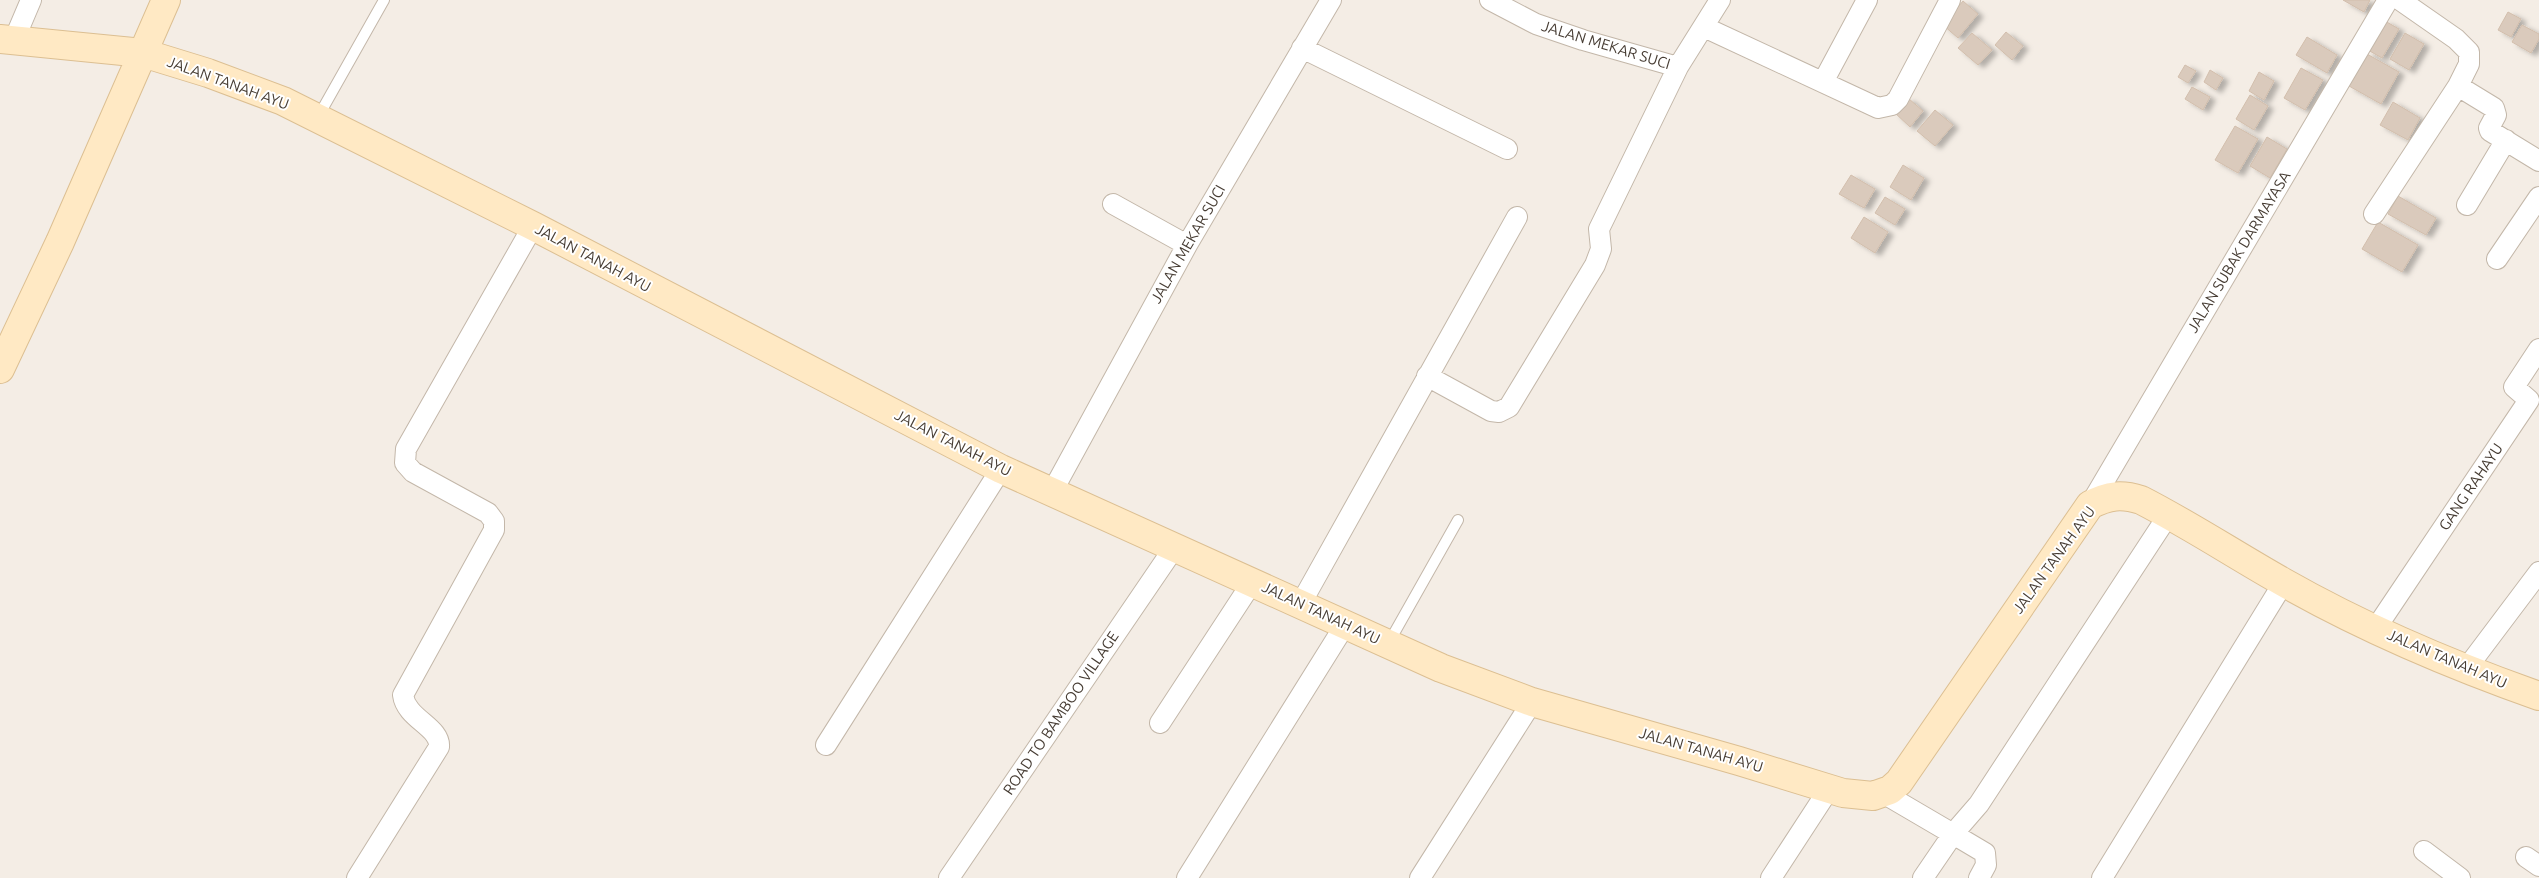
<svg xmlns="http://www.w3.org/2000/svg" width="2539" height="878" font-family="Ubuntu,sans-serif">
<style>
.building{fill:#dacabc;stroke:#d2beac;filter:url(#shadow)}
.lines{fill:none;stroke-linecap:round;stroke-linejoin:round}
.lane-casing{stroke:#c3b7a9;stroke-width:12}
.street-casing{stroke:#c3b7a9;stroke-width:22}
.secondary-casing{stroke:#dcbf92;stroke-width:30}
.lane{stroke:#fff;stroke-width:10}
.street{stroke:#fff;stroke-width:20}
.secondary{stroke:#ffe9c4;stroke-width:28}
.labels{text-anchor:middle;stroke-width:4;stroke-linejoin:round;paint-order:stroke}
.street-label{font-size:15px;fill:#473d34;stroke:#fff}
</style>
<defs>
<filter id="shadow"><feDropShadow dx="5.5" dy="3" stdDeviation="2.5" flood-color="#0004"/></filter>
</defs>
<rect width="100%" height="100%" fill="#f4ede5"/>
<path class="building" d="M2343,0H2370L2364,12Z
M1963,1L1978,14L1958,38L1943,25Z
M2508,12L2521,19L2511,37L2498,30Z
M2385,21L2399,29L2382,58L2368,50Z
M2522,25L2539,34V39L2531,53L2512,42Z
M2006,32L2023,46L2012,60L1995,45Z
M1972,33L1992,50L1978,65L1958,48Z
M2405,33L2424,44L2409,70L2390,59Z
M2307,37L2337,55L2327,73L2296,55Z
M2367,54L2399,72L2381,104L2349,86Z
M2185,65L2196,71L2188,83L2178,77Z
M2301,68L2323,80L2305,110L2284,98Z
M2210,70L2223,78L2216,90L2204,82Z
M2259,72L2274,81L2264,100L2249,91Z
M2192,87L2210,97L2203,110L2185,99Z
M2250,95L2268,106L2254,130L2236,119Z
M1908,98L1923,111L1910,127L1895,113Z
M2393,102L2420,118L2408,140L2380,125Z
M1935,110L1953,125L1935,146L1917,131Z
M2235,126L2258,139L2238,173L2215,160Z
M2267,137L2287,149L2270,178L2250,166Z
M1903,165L1924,178L1911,200L1890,187Z
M1851,175L1875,189L1864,208L1839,194Z
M2398,196L2436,218L2426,235L2388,214Z
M1885,197L1905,209L1895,225L1875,213Z
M1864,217L1888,232L1875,253L1851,238Z
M2378,222L2418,245L2402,272L2362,249Z"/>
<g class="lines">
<g class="lane-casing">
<path id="lane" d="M318,117L384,0
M1388,644L1458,520"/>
</g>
<g class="street-casing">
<path id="street" d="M1490,0L1536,24L1583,40L1678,67L1720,0
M1704,27L1878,108L1892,105L1898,99L1950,0
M14,40L31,0
M1302,48L1507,149
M1823,82L1867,0
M2458,86L2494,108L2496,115L2489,128L2490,131L2539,161
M1113,204L1187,245
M2467,205L2506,140
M2374,214L2458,86L2469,64V52L2456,39L2400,0
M2497,259L2539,197
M1427,376L1491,411L1499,412L1509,407L1595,265L1601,249L1599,229L1678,67
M1052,492L1187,245L1331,0
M2090,505L2388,0
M1300,605L1517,217
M2376,628L2529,400L2514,387L2539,349
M2466,669L2539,572
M1160,723L1253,581
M826,745L1001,469
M1883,793L1953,834L1979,804L2169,514
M2424,851L2460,878
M2526,857L2539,866
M357,878L439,747C441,727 406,719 403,695L494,530V521L488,513L413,472L405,463L406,449L533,226
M949,878L1174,548
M1187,878L1345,625
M1420,878L1532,702
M1771,878L1829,789
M1923,878L1953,834L1985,853L1986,865L1979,878
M2102,878L2284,582"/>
</g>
<g class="secondary-casing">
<path id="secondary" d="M0,39L143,53L208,73L283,101L533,226L1001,469L1441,668L1532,702L1739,761L1843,793L1873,796L1890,790L1899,782L2090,505C2109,495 2122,494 2141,500C2190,525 2235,555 2283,582C2364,628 2451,665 2539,696
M0,369L60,242L166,0"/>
</g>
<use href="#lane" class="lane"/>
<use href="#street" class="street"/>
<use href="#secondary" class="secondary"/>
</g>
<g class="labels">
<g class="street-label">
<text transform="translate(1606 45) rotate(17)" y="5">JALAN MEKAR SUCI</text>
<text transform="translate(228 83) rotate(20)" y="5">JALAN TANAH AYU</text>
<text transform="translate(1188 244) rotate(-60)" y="5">JALAN MEKAR SUCI</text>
<text transform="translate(2239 252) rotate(-59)" y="5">JALAN SUBAK DARMAYASA</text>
<text transform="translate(593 258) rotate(28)" y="5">JALAN TANAH AYU</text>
<text transform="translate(953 443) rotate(27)" y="5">JALAN TANAH AYU</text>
<text transform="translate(2471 487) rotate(-56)" y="5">GANG RAHAYU</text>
<text transform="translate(2054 560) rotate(-54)" y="5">JALAN TANAH AYU</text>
<text transform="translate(1321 613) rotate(25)" y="5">JALAN TANAH AYU</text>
<text transform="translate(2447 659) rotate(23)" y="5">JALAN TANAH AYU</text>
<text transform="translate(1061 713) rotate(-56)" y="5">ROAD TO BAMBOO VILLAGE</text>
<text transform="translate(1701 750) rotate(16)" y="5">JALAN TANAH AYU</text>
</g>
</g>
</svg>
